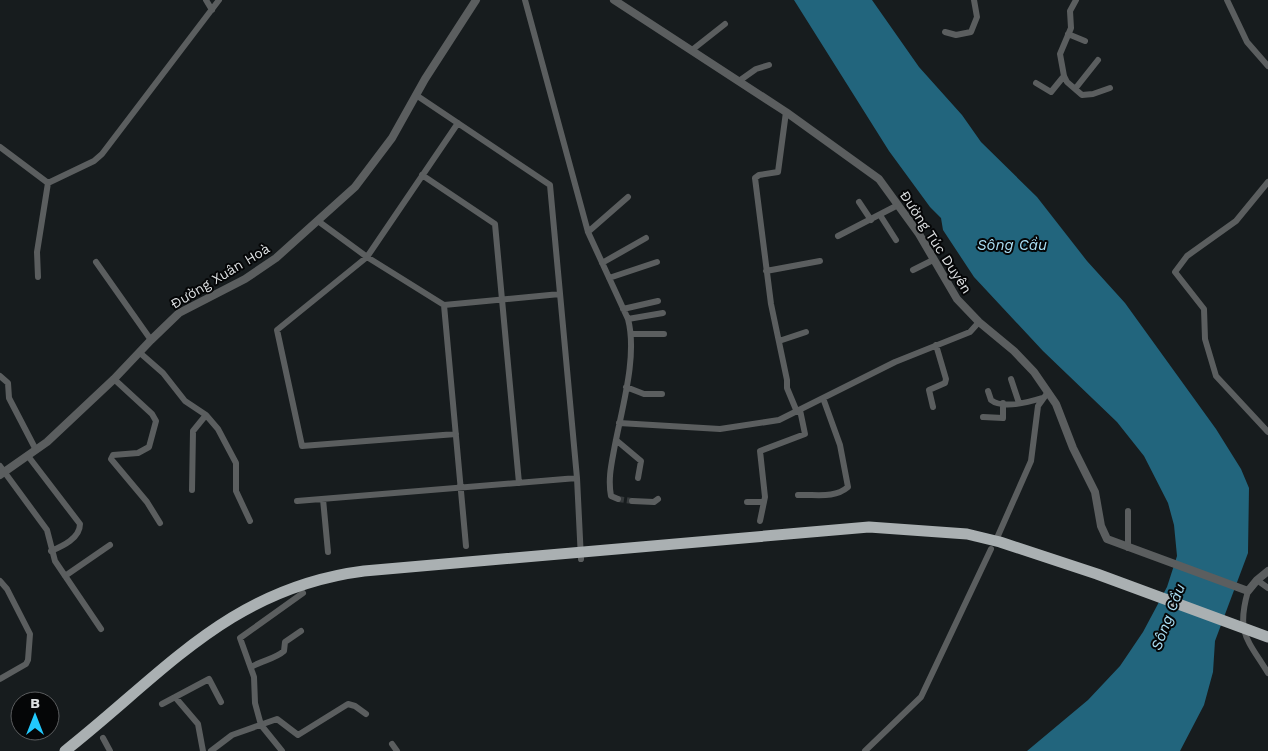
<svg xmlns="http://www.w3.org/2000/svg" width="1268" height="751" font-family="'Work Sans',sans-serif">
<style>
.water{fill:#22657d}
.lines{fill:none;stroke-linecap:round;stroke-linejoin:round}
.minor-tunnel{stroke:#35393b;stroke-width:6;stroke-dasharray:6 3;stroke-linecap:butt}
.minor{stroke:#5b5e5f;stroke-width:6}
.tertiary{stroke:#5b5e5f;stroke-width:8}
.trunk{stroke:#aab0b2;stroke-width:11}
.labels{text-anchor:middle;stroke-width:4;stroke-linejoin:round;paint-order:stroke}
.street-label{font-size:14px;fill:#dde0e2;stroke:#050607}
.water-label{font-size:15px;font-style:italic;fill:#ace1f7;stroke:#050607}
</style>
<rect width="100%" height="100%" fill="#171c1e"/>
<path class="water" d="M794,0H872L919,67L962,115L981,142L1037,197L1087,261L1125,303L1216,429L1241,469L1249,488L1248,553L1215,641L1213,672L1204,705L1180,751H1027L1088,700L1120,666L1143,632L1167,587L1177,556L1174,525L1168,503L1144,456L1117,422L1043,351L974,277L943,230L941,218L930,207L889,151Z"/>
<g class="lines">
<path class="minor-tunnel" d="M618,499L632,501"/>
<path class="minor" d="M206,0L212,10
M525,0L588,232L628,319C638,357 621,411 614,450C611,466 608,480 611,496L618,499
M1076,0L1070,11L1071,28L1060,54L1064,76L1067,82L1082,95L1093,94L1110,88
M1227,0L1247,42L1268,66
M945,32L956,35L971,32L977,17L974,0
M1068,34L1085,41
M692,50L725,24
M739,81L756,69L769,65
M1036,83L1051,92L1064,76
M1075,89L1098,60
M416,95L550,185L577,478L581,559
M786,112L778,172L759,175L755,178L771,304L787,380V388L797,412
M0,147L48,183L37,252L38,277
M422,175L495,224L519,483
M1268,182L1236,221L1187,256L1175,272L1204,309L1205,339L1216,376L1268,432
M48,183L94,161L102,154L219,0
M859,202L871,220
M880,215L896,240
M318,221L367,257L444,305L466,546
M588,232L628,197
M838,236L898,205
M96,262L151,340
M602,263L646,238
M913,270L933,260
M766,271L820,261
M609,278L657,262
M444,305L560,294
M623,309L658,301
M628,319L663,313
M632,334H664
M779,341L806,332
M139,352L163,373L185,401L206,415L218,429L236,463V491L250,521
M0,376L8,383L9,398L36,450
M114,379L152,414L156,421L149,447L138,453L113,455L111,459L147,502L160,523
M1011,379L1019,403
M626,387L644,394H662
M988,391L991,400C1002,409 1029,402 1042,398
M933,407L929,390L945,383L946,379L936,345
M983,417L1003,418V403
M619,423L720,429L779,420L895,362L970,332L979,322
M456,434L302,446L277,330L367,257L458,123
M616,440L641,461L638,478
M28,456L80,524C80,538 63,546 51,551
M0,466L47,530L55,561L101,629
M192,490L193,431L206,415
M798,495C815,494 834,499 848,487L840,445L823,398
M323,499L328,552
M297,501L577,478
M632,501L654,502L658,499
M747,502H764
M760,521L765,497L760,451L805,434L800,410
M997,538L1031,461L1038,406L1048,392
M1128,548V511
M65,576L110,545
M1257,580L1268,588
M0,581L7,589L30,634L28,660L26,664L0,679
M1248,591C1236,633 1247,639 1268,673
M251,667C263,660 275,659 284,651L285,642L301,631
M175,697L198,724L203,751
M162,704L209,679L221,702
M103,738L110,751
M392,744L397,751
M211,751L232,735L277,719L298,735L348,704L355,706L366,714
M282,751L261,725L255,703L254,677L240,638L303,593
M865,751L921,697L991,549"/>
<path class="tertiary" d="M614,0L786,112L879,179L919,234L957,299L979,322L1014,351L1034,372L1056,404L1073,448L1095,492L1101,526L1107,539L1248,591L1257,580L1268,571
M0,475L47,442L114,379L151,340L179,313L245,279L276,258L355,187L392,138L425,79L476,0"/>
<path class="trunk" d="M65,751C164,673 230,588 364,571L869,527L967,534L1000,542L1097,574L1268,637"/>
</g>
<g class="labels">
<g class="street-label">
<text transform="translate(936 242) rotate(57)" y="5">Đường Túc Duyên</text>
<text transform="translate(220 276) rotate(-31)" y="5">Đường Xuân Hoà</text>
</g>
<g class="water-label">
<text x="1012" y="250">Sông Cầu</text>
<text transform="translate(1168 617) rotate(-69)" y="5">Sông Cầu</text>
</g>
</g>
<g transform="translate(35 716)"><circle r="24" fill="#050607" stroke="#5b5d5f"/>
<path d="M0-4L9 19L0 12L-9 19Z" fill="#22c9fd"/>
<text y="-8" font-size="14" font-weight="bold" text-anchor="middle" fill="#dde0e2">B</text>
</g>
</svg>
